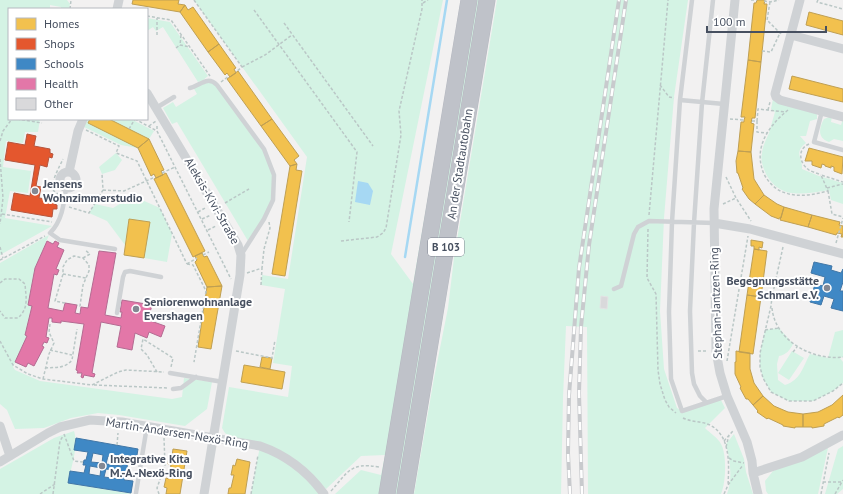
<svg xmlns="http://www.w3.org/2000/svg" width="843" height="494" font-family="'PT Sans',sans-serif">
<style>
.green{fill:#d4f3e4}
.water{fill:#a6d8f3}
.homes{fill:#f2c14e;stroke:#bf9f53}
.shops{fill:#e4572e;stroke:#b5553d}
.schools{fill:#3f88c5;stroke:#4177a7;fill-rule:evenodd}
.health{fill:#e377a8;stroke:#b46b92}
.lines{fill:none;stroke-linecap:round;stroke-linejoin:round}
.stream{stroke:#a6d8f3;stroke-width:2.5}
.building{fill:#d9d9db;stroke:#e3e3e4}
.highway-casing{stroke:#b6b9c1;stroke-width:17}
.path{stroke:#bac7c6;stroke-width:1.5;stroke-dasharray:3 2;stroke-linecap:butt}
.lane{stroke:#cfd2d5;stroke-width:4.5}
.street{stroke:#cfd2d5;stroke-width:9}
.highway{stroke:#bfc2c9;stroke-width:16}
.rail-casing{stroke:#c8cacd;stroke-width:4}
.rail{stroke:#fff;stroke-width:2.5;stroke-dasharray:8;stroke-linecap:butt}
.poi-dot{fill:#838893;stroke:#fff;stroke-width:1.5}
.labels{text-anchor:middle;stroke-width:4;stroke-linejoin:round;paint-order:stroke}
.shield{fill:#fff;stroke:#7e8490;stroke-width:1}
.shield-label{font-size:11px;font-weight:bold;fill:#475060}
.street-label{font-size:12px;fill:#475060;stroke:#fff}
.poi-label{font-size:12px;font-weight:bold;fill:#475060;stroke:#fff;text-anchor:start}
</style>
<rect width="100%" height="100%" fill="#f2f1f1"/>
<path class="green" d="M0,0H67L70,4L69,9H61V7L50,5V9H9V119H40L38,132H25L23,143L6,141L3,167L31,171L28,193L10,191L5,218L52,226L0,255Z
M194,0H443L391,254L413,284L449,75L382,494H335L361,470L381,475L385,455L361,456L326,489L304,467L231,437L225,433L222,428L229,387L288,397L292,366L273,363L285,289L261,285L262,275L288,279L307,157Z
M475,0H480L398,494H393Z
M497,0H688L674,97L664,218L660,311L664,369L677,408L682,411L720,398L725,408L705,428C710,433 718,438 721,444C727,454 726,483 721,494H588L587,327L566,326L563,398L561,494H414L434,378L448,308L454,258Z
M147,18L170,22L208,76L202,81L198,82L163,27L156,31L153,27L147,31Z
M214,82L264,149L274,175V189L268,210L248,241L177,122L172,124L163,108L173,102L176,107L197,94L193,87L199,84Z
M773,99L815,110L817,115V119L810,121L806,136H800L806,143C793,153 803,158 802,169L819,176L843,183V204L831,200L829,190C804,194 780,200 766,174C763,167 760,160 762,153C763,145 766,140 769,133C771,126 773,119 775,112L771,109Z
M832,116L831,122L841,125L843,119V141L834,139L829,142C817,138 819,128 824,119Z
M85,119H90L88,123L138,148L121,145L82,126Z
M109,119H131L154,131L149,139Z
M116,153L122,160L115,170L102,174L99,167Z
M133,196L160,208L172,234L167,262L144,258L149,222L129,219L125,245L107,221L89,213L95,204L113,208Z
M49,235L35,268L29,305L32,306L25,335L27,336L13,367L15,370L40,381L172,399L182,397L184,378L212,382L207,409L185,426L119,415L98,413L71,418L44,428L15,429L7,410L0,404V263Z
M779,328L793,344C790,350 786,355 779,356L777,364L778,380L785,385C801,380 803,366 810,354L828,358L835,332L843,330V357L840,358L843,362V383L833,391L813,401H789L771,392L763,378L760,367V353L765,330Z
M792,351L804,358L789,380L778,373Z
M74,431C79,446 71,467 68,483L133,494H0V469L54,438Z
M734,434L744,459L746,472L753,494H727C733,478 730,460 726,444Z
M260,446L289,460L320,494H251Z
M843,446V489L837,494H825L838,449Z
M828,448L818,494H768L766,491L765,481L773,471Z"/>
<path class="water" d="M358,181L368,183L373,191L370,205L355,202Z"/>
<path class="homes" d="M133,0H179L178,4L185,5L180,12L132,4Z
M757,0H765L764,4H767L761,62L748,60L754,3H756Z
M185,5L188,10L193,7L219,44L208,52L180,12Z
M809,12L843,21V35L806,25Z
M219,44L236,68L234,69L236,73L230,77L227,73L225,75L208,52Z
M748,60L761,62L755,118H752L751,123L754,124L751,152L738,151L741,122H744V120L745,117H741Z
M238,71L272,119L261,126L227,79Z
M792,76L843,89V102L789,89Z
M90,119H109L149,139L138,148L88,123Z
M272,119L299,156L294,160L297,164L290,166L261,126Z
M149,139L164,170L161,171L163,175L156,178L154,174L151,176L138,148Z
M809,148L843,157L842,174L834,171V167L831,166V168L825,166V165L822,164L821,168L812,165V161H805Z
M738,151L751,152L754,179L764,195L755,204L749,199L742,189L743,188L738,173H737L736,161Z
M297,164L296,170L302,171L285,276L272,274L290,166Z
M166,173L205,251L193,257L154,179Z
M764,195L777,204L784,207L781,218H779V219L771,216L755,204Z
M784,207L812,215L808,227L780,220Z
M812,215L840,222L839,225L843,226V237H841L842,234L837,233L836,235L808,227Z
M129,219L150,222L144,258L124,255Z
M751,240L763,242L762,248L759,247V250L754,249V246H751Z
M754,249L767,251L761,297L747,295Z
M202,253L204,257L207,256L222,286L207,287L195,262L197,260L195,256Z
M222,286L211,349L198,347L207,287Z
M747,295L761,297L753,354L739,352Z
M736,351L750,353V369L754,383L763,396L753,405L748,399H746L740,388L741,387L735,374V362H736Z
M262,357L272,358L270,369L260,367Z
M244,365L285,372L282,389L241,382Z
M843,395V415L839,418L838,417L824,424V426L812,428V427H803V414L818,412L832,405Z
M763,396L774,406L788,412L803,414V427H795V428L783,426V425L768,418L767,419L757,412L758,411L753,405Z
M173,449L187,451L180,494H166L167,488L164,487L166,478L169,479L171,465L168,464L169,456H172Z
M237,459L250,462L245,494H228L229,488H231L234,475H231L233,465L235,466Z"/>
<path class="shops" d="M27,134L36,136L34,146L50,149V153L53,154L52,158L49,157L47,167L40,165L36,186L41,187L39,198L55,200L54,204L57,205V209H53L52,217L11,210L14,193L30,196L35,165L5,160L8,142L25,145Z"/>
<path class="schools" d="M814,262L832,266L831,270L841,273L843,269V282L840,291H843V311L831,308L834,299L824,296L821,305L810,302L815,284L823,286L825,277L811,273Z
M76,438L138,449L136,461L128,460L127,467L130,468L129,473L125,472L124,480L133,481L131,493L68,483L70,471L84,473L86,465H83L84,460H86L88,452L74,450ZM93,453L103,455L102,463L91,462ZM108,456L123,458L122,466L106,464ZM90,466L101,468L100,476L89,474ZM106,469L121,471L120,479L104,477Z"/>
<path class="health" d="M47,241L53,244L55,241L59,243L57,247L64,250L56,269L59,270L57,275L54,274L48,308L63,311L65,303L77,305L75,313L80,314L81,307L88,308L99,251L116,253L105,315L121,318L122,312H120L122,300L152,305L148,320L165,326L161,337L149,332L147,338L135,333L132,350L117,347L121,326L101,322L92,373L95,374L94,377L84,375L83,378L81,377L82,373H77L78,371L76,370L84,324L61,321V323L52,322V318H49L46,337L49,338L47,343L44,342L42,346L44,347L34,366L28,363L26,367L15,362L27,336L25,335L32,306L28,305L35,268Z"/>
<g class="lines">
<path class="stream" d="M405,257L447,0"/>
</g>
<path class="building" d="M601,296L608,297L607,309L600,308Z"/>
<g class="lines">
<g class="highway-casing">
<path id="highway" d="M387,494L469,0
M405,494L487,0"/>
</g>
<path class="path" d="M194,0L242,67L236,72
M751,0H757
M818,0L817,2L843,9
M764,1L770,2L779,0
M770,2L767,20L780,33L782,34
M423,3L428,0
M70,9L71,0
M254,10L357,152L349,222
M147,16L171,20L210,76
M284,23L373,146
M157,35V18
M181,35L180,45L190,47
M176,48L180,45
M762,51L771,52L780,33
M242,67L265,55L292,35
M221,82L229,76
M660,85L669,97L674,98
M768,110L770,102
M788,110C767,127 752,150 765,176C770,184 777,191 786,193C800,198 815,194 828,191L821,175L843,182
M17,119L42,123
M135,119L157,131
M730,119L744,120
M752,121H757V132L767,133
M757,121L758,109L786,112
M149,126L156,121
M157,126V131L231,279
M129,129L135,119
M86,130L119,146L116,153L137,161L187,264
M0,141L3,131L12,119
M809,144C797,149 799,163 809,170C812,172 817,173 821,175
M0,159L3,198L0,224
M162,173L175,167
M726,177L736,198L751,221
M827,188L843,184
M103,190L124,191L155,177
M828,191L832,214L843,217
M59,195C57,193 55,192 54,191C49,184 60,166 63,159
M225,203L249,189
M723,204L736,198
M69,207L89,213L103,190L102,174
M198,212L205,208
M2,214L52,222
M649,215L668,0
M202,219L211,215
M648,229L647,278L656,294L658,370L660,384L665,400L669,407L676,413
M208,230L216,226
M341,241L377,237L383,233L386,228L401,135L399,111L422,9V0
M836,243L843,218
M0,247L3,258
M783,247L772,297L771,306L760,353V367L763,378L771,392L789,401H813L833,391L843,383
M203,255L209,252
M83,258L90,254L85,250
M0,260L45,236
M187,264L193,265L206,291L194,362
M187,264L197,258
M247,273L262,268L264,249L270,228L269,222
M63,274L86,278
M0,283L5,279H19L25,284C26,298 29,308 18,318H5L0,311
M261,285L262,268
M65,303L55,301L63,274V267L67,260L74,256L83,258L89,265V271L83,285L80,306L77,305
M772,308C775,341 813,361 843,357
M765,330L779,328
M0,341L13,365L28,374L43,379L92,385L118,372L126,370L164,372
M50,350L72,355
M236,351L272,358L275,340
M698,351H708
M793,352L797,347
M727,361L748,236
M45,368C55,367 65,369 72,360L77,329
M157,372L147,355L141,349L143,339L173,358L171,367
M43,379L49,354L54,343L49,332L50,324
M94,385L168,388
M683,418C691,422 701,421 710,425C731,436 729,465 728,485
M64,434L74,461L83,462
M724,441L733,431
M117,445L118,433
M726,447L729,435
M729,458L734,461L744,463
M823,482H841
M331,491C348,472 350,462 379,467
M40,494L55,484
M53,494L60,441L63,436
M159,494L157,488L165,465L164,438
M251,494L258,455
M724,494L728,485L743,465
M821,494L829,453
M835,494L843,480"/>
<path class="lane" d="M692,0L680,100L672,222L669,312L671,379L682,411L727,396
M190,88C200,86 207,75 217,85L264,149L274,175L273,200L264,219L241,255
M680,100L724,104
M156,108L174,97
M822,111L814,142L843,150
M66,188C64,204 62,221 50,233L60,240L115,249
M614,289L621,286L634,234L638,227L649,221L714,223
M117,313L123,277L125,272L130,271L161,277
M170,373L223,382
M173,389L181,388L196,377
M706,402L700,396L694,384L692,373L690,311L694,223L702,103L713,0
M136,493L147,426"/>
<path class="street" d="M735,0L714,209L716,351L720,373L727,396L747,442L752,461L753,473L758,494
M800,0L775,94L776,97L780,100L843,117
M117,9L119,0
M791,35L843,49
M147,93L238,245L241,255L240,275L204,494
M69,172L78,131L83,119
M60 180a8 8 0 1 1 16 0a8 8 0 1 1-16 0Z
M714,223L750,229L843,254
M0,426L10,456
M0,462L48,433L60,427L90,420L122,422L260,446C286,455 308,472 324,494
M753,473L802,457L843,435"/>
<use href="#highway" class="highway"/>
<g class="rail-casing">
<path id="rail" d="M570,494L568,453L569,395L579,268L619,0
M582,494L579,393L581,327L589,245L626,0"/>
</g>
<use href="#rail" class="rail"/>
</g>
<g class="poi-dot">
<circle cx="35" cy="191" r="4"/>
<circle cx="827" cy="288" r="4"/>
<circle cx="136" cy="309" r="4"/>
<circle cx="102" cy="466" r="4"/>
</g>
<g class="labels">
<rect class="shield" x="428" y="238" width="36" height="18" rx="3"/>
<g class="shield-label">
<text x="446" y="251">B 103</text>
</g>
<g class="street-label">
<text transform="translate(460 164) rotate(-81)" y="4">An der Stadtautobahn</text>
<text transform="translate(212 201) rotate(60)" y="4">Aleksis-Kivi-Straße</text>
<text transform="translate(716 303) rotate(-92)" y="4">Stephan-Jantzen-Ring</text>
<text transform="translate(177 433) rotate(9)" y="4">Martin-Andersen-Nexö-Ring</text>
</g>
<g class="poi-label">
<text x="43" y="188">Jensens<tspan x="43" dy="14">Wohnzimmerstudio</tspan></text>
<text x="819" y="285" text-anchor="end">Begegnungsstätte<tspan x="819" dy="14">Schmarl e.V.</tspan></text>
<text x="144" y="306">Seniorenwohnanlage<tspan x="144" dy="14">Evershagen</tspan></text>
<text x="110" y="463">Integrative Kita<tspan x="110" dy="14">M.-A.-Nexö-Ring</tspan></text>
</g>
</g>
<rect x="8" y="8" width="140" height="112" fill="#ffffff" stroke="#b5b9bf"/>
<rect x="16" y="18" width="20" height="12" fill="#f2c14e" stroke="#b5b9bf"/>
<text x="44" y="28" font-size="12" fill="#475060">Homes</text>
<rect x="16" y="38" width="20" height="12" fill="#e4572e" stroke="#b5b9bf"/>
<text x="44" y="48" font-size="12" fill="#475060">Shops</text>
<rect x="16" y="58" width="20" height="12" fill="#3f88c5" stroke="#b5b9bf"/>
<text x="44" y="68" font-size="12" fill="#475060">Schools</text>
<rect x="16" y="78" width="20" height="12" fill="#e377a8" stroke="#b5b9bf"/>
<text x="44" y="88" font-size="12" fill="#475060">Health</text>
<rect x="16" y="98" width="20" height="12" fill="#d9d9db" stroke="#b5b9bf"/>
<text x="44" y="108" font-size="12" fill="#475060">Other</text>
<path d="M707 26v6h119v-6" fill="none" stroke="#475060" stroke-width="2"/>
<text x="713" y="26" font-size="12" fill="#475060" stroke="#ffffff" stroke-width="3" paint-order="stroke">100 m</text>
</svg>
